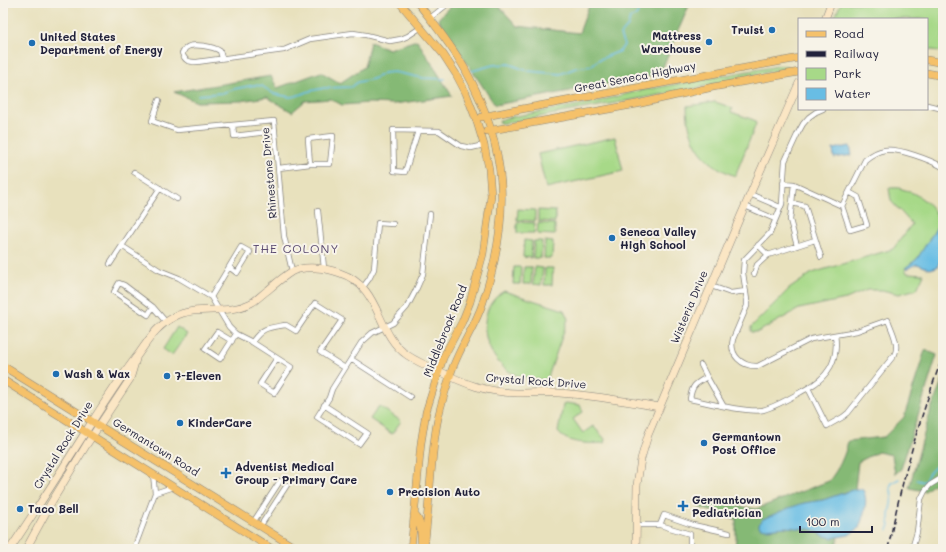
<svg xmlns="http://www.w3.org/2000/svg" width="946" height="552" font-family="Mali,sans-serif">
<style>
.green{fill:#a7d988;stroke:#647e62}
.forest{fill:#85b974;stroke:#546e58}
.water{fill:#68bde4;stroke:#457090}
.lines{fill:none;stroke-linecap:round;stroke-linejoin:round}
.stream{stroke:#68bde4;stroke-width:1.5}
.street-casing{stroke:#85827c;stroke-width:6}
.secondary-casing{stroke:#85827c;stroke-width:8}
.primary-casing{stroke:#85827c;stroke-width:8}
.street{stroke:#fff;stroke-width:4.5}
.secondary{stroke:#fbe6c4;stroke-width:7}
.primary{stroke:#f5c16b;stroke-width:7}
.rail{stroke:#22223b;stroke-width:1.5;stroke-dasharray:6 3;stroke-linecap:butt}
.poi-dot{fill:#1f6fb2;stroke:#f7f3e8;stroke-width:1.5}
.labels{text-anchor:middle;stroke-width:4;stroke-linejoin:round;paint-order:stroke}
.poi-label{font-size:11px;font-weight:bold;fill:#22223b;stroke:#f7f3e8;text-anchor:start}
.street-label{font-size:11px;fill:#22223b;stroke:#f7f3e8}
.neighbourhood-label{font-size:12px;letter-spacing:1px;fill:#5c4c72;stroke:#f7f3e8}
</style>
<rect width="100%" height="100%" fill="#f7f3e8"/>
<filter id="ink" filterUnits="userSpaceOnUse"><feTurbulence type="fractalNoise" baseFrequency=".025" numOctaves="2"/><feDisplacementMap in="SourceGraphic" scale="8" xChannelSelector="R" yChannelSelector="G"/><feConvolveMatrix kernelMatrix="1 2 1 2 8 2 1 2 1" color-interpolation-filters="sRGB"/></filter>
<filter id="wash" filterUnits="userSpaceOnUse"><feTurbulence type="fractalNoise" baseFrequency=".012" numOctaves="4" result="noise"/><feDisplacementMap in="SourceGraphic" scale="16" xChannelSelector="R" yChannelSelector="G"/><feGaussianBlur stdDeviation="0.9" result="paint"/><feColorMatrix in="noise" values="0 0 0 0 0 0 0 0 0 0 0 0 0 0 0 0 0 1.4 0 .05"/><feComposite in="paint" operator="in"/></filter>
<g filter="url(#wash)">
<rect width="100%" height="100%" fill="#e8e1bd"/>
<path class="green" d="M841,3H943V52L927,49V19H834Z
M778,66H787L788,68L729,80L698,88L504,123H500L499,121L506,118L595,102L638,91Z
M715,102L733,108L731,112L754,120L756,124L735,176C702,163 688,142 687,106Z
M615,137L623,171L546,188L538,154Z
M889,188C893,188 899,187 902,189C918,193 935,206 940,222L917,259L905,268L907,273L924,274L917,289L899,294L882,290H867L846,299L799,309L758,332H751V327L789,289L812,273L893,249L912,224L891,201Z
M518,209L535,210V221L517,220Z
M538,210L556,211L555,222L538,221Z
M517,222L535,223L534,233H517Z
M538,223L555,224V235L537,234Z
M524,240L532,241L531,258L523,257Z
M534,241H542L541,258H533Z
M545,241L553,242L552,258H544Z
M514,267H521L520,284H513Z
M524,267H532L531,284H523Z
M535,267L543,268L541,285L533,284Z
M545,268H553L552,285H544Z
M504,291L564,310L568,319L547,380C534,379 522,379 510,372C483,355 473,310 504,291Z
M177,327L187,334L172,355L163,349Z
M565,403L580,405L583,412L573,419L583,433L593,426L605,439L604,443C589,444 567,444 558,432L563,405Z
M379,406L401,421L392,434L370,419Z"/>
<path class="forest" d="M453,3H496L517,26L579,33L590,3H690L660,74L495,105L438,19Z
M417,40L452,96L394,104L369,103L342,105L331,99L305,101L292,112L267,97L240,101L197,102L174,92L271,76L277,88L321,72L340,83L364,67L370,42L389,49Z
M925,350L937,355L901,469L895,474L892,455L878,452L858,462L855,489L823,500L804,503L763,519L770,529C780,526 805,527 815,530C826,535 825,538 839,537L835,549H829L814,545L813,549H788L772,546L769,549H735L736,538V519L698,507L699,499L756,509L829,481C839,468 845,456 848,441L884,437L904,417Z
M943,379V477L925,491L909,488L931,409Z"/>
<path class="water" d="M850,146L852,155L834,158L833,149Z
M940,222L943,223V255L937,267L930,269L917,264L906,269L905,268L917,259Z
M855,489H862C870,499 863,517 859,528L849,535L832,538L824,536L814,530L808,529L785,527L767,529L760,528L758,524L763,519L789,508L804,503L823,500Z"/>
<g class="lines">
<path class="stream" d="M472,71L493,65L509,64L528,71L560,74L576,68L591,66L598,60L620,51L624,45L620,35L628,26L630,18L637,15L640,3
M198,95L222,93L234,89L254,85L262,86L274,94L290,97L296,96L310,91L324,88L351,87L358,82L373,79L384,73L394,72L423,78L445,79
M917,480L924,482L929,473L942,460L943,451
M888,530L890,525C885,515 896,500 890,487L892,483L899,479"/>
</g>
</g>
<g filter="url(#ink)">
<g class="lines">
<g class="street-casing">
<path id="street" d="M430,18L449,3
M222,58L220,51C214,47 192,42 186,48C185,48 183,53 182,53C185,61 188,62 197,62L284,50L310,39L353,33L366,35L390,41L401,39L408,36L420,28
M159,100L152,121L177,130L274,121L284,236L292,271
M927,105L943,109
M823,109L816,112L809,117L803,124L798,133L785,161L782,204L770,233L744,260L743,273L747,300V306L733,339C729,355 742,367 758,366L811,339L857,331L888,320C892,331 899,343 895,354L848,413L843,417L827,426L808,388C828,377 839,359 835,335
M233,125L234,136L275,131
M418,131L405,172L394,171L393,130L439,131L461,146L471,148L484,145
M279,168L310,164H330L333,136L308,139L310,164
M134,172L177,199
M783,183L794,184L842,206L865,160C871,155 877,151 885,150C899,148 930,160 943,167
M794,184L792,203L805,206L821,257
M750,194L780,207
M792,203L790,220L797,246
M745,206L775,219
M842,206L850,230L867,225L858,197L849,192
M318,211L324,268
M758,245L768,255
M122,246L159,270L179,278L211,297L229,327L236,334L252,342C263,327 267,328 286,325L296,331L315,303L342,320L320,352L345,368
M110,264L160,188
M754,274L757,265L768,255L815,240
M711,286L731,293L746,291
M363,287L369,279L374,269L378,223L393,224
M211,297L241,247L250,252L237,273L229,267
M153,307L148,315L114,292L119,283L124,285L153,307L166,322
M232,341L217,332L205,349L220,359L236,334
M252,342L291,367L274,393L260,384L277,358
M351,359L410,397
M701,365L707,377
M324,405L367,433L359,444L317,417L329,398L332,389L361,343L372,333L393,323L407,307L415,292L423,274L430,214
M723,405L707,377C695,384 692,385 690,399C708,403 747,413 763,410C778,406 795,395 808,388
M155,493L173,487
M254,521L280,481
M261,525L287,485
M636,525H660L690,534V549
M660,525L664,515L693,525L729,533
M134,549L155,493L153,474
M912,549L917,532L921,499L925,491L930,485L943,477"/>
</g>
<g class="secondary-casing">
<path id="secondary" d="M825,19L831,3
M10,549C35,512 59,474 83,436C100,409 117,382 137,356C149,340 155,327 174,317C198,304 226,316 251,303C257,300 262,294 268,290C275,284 283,277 291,272C304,265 327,268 340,273C382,287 375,333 407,355C416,361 427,366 437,370C465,384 485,392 517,393C531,393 545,392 559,393C593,395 626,401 659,407
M26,549L51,503L87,444L130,379L136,359
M636,549L637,485L641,459L648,435L741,215L799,83"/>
</g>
<g class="primary-casing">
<path id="primary" d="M400,3L443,54L456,74L466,93L476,119L484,145L489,169L491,196L483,254L470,302L462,322L443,358L426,412L421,443L411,549
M418,3C434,24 452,46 465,69C509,149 511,217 483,302C475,328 457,350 450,376C446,389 442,401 439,414C434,434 433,454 431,474C429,499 427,524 424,549
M927,60L943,63
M927,73L943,76
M482,117L511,111L799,58
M487,131L637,104L713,87L799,72
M3,366L297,549
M3,380L272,549
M414,515C423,520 420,537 422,547"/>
</g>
<use href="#street" class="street"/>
<use href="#secondary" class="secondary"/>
<use href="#primary" class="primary"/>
<path class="rail" d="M888,549C901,483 919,419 943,356"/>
</g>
</g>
<g class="poi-dot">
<circle cx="772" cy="30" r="4"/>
<circle cx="709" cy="42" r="4"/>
<circle cx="32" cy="43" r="4"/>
<circle cx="612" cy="238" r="4"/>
<circle cx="56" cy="374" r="4"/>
<circle cx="167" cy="376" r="4"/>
<circle cx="180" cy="423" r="4"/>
<circle cx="704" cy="443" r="4"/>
<path d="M224 467h4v4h4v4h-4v4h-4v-4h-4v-4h4z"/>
<circle cx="390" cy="492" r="4"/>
<path d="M681 500h4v4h4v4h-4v4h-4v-4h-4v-4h4z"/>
<circle cx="20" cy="509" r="4"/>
</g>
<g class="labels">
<g class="poi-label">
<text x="764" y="34" text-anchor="end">Truist</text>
<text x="701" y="40" text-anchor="end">Mattress<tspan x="701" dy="13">Warehouse</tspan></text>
<text x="40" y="41">United States<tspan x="40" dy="13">Department of Energy</tspan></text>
<text x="620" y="236">Seneca Valley<tspan x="620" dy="13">High School</tspan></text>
<text x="64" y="378">Wash &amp; Wax</text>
<text x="175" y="380">7-Eleven</text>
<text x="188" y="427">KinderCare</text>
<text x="712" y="441">Germantown<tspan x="712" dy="13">Post Office</tspan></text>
<text x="235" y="471">Adventist Medical<tspan x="235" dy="13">Group - Primary Care</tspan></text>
<text x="398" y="496">Precision Auto</text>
<text x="692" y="504">Germantown<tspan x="692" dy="13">Pediatrician</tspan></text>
<text x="28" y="513">Taco Bell</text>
</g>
<g class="street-label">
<text transform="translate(635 77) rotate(-11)" y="4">Great Seneca Highway</text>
<text transform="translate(269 173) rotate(-95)" y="4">Rhinestone Drive</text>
<text transform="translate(689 307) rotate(-67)" y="4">Wisteria Drive</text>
<text transform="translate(445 331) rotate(-68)" y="4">Middlebrook Road</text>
<text transform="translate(536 381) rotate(4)" y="4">Crystal Rock Drive</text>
<text transform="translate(63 445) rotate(-58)" y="4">Crystal Rock Drive</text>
<text transform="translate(156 447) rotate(32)" y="4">Germantown Road</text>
</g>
<g class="neighbourhood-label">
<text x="296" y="253">THE COLONY</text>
</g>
</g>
<rect width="946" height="552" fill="none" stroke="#f7f3e8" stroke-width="16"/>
<rect x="798" y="18" width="130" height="92" fill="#f7f3e8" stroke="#a29fa3"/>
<rect x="806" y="31" width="20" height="6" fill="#f5c16b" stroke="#a29fa3"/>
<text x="834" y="38" font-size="12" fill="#22223b">Road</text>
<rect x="806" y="51" width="20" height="6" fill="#22223b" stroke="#a29fa3"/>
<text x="834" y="58" font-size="12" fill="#22223b">Railway</text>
<rect x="806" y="68" width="20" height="12" fill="#a7d988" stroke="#a29fa3"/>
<text x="834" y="78" font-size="12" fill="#22223b">Park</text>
<rect x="806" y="88" width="20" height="12" fill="#68bde4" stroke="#a29fa3"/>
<text x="834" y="98" font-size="12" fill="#22223b">Water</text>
<path d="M800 526v6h72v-6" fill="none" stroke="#22223b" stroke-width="2"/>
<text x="806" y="526" font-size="12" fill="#22223b" stroke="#f7f3e8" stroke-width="3" paint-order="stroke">100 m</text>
</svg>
